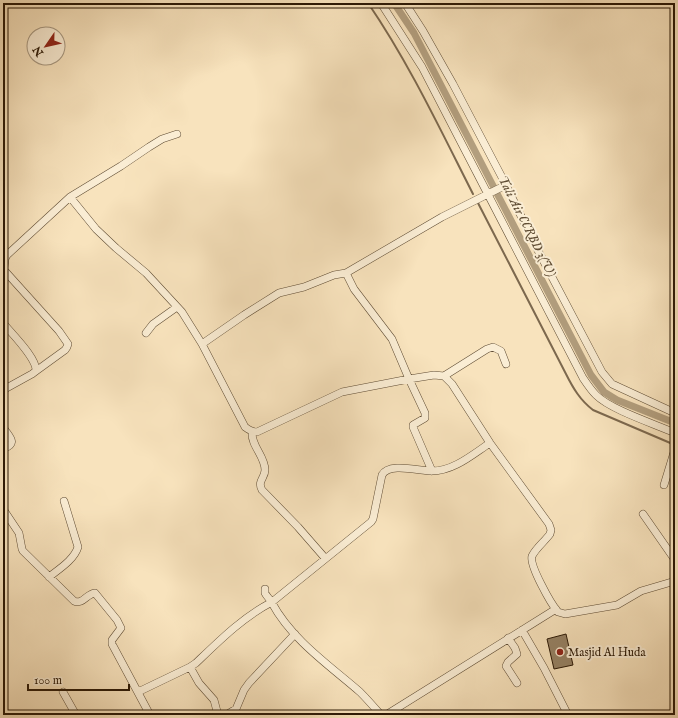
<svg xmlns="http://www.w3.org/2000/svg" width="678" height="718" font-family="'IM FELL English',serif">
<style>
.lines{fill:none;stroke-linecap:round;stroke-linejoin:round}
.stream{stroke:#7c684e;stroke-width:2}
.canal{stroke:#b29e7e;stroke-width:7}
.building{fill:#968265;stroke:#2b1805}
.minor-casing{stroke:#5e4b33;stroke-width:8}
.minor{stroke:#faedd4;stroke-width:7}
.poi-dot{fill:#8f2418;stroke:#faedd4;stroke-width:1.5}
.labels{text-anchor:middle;stroke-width:4;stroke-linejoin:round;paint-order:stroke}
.poi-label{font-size:12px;fill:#2b1805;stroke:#faedd4;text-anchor:start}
.water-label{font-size:13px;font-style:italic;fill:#614e35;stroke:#faedd4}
</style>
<rect width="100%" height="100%" fill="#f8e3bd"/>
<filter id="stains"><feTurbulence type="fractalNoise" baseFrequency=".005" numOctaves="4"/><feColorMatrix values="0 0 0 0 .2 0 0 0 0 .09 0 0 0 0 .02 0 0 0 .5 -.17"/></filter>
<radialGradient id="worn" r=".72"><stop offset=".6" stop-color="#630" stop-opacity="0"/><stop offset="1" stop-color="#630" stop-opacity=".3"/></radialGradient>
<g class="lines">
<path class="stream" d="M368,3C409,63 440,129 473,194
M478,203L566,374C573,388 580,400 593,410L675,445"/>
<path class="canal" d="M394,3L414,33L591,375L604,392L617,400L675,423"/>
</g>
<path class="building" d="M566,634L573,665L554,669L547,639Z"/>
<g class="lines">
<g class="minor-casing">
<path id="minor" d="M381,3L422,67L583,378C587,384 591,390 596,395C611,410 655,424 675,433
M405,3L423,31L453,84L506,185L533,241L602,372L612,384L675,413
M70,197L96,229L116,248L146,273L182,312L202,344L245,427C249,430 252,432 257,432L342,392L409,379L434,375L444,376L452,384L490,443L549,524L551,530L550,534C545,541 536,548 532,556C529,565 551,604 558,612L565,614L617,605L641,591L675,581
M4,270L59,331L68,344L67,347L65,350L36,371
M3,277L5,259L7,255L70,197L121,166L149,147L162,139L177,134
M3,323C11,333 37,358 36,371L32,374L3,390
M146,333L153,324L177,307
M202,344L244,315L279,293L304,287L334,275L346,273
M444,376L487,349L493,347L501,351L506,364
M3,427C9,437 19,443 3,449
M252,432C251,446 265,456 265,470C265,478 257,481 262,490L298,527L325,558
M432,471L413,427V425L425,418V413L409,379L392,339L354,289L346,273L442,217L506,185
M664,485L675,449
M3,509L19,533L22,549L23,551L74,601C83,605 86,594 95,593L117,620L121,628L112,640V644L150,715
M643,514L675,560
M49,577C59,569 74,560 78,547L64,501
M265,589V593C267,597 270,599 272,603C292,640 329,665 360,692C367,699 374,707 381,715
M522,630L544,668L568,715
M508,638L515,648L517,654L508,662L506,666L517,683
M190,667L199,683L214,700L218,715
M63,692L76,715
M138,692L190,667L196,663C220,640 243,617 272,602L371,522L373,519L382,475C389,462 419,471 432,471C454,471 473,454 490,443
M226,715L236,709L244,690L249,683L295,634
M386,715L556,609"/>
</g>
<use href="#minor" class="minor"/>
</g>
<circle class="poi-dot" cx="560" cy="652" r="4"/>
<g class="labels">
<g class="poi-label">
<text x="568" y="656">Masjid Al Huda</text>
</g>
<g class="water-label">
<text transform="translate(528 226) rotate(63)" y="5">Tali Air CCRBD 3(U)</text>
</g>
</g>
<rect width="678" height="718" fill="none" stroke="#f8e3bd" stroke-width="16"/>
<rect x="4" y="4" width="670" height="710" fill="none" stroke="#2b1805" stroke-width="2"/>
<rect x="8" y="8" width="662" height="702" fill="none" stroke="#2b1805"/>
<g transform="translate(46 46) rotate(236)"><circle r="19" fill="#faedd4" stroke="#a79881"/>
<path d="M0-3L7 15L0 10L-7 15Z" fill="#8f2418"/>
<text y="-6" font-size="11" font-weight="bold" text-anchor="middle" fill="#2b1805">N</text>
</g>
<path d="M28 684v6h101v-6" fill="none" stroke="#2b1805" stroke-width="2"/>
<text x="34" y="684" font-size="12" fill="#2b1805" stroke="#faedd4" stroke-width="3" paint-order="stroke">100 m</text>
<rect width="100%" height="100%" filter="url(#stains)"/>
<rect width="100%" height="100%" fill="url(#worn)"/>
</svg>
